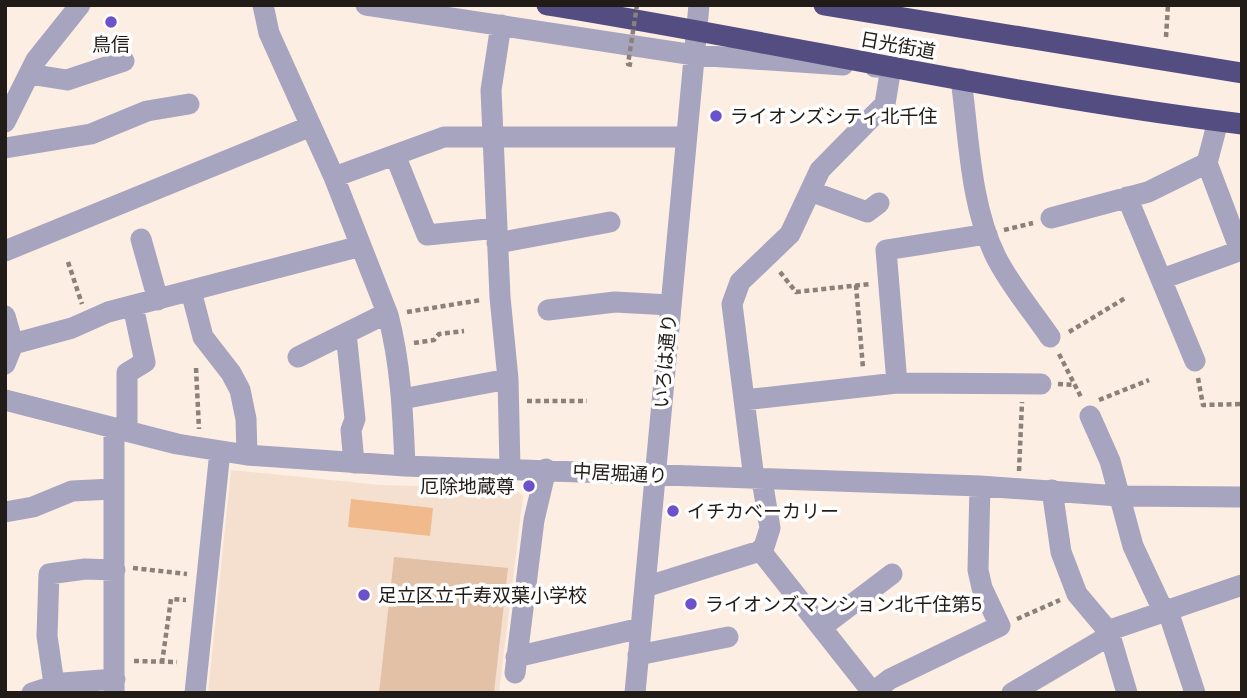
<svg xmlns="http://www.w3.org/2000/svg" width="1247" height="698" font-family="'Nunito Sans','Noto Sans JP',sans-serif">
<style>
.built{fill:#f5e0d0}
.green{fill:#e2c1a6}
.water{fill:#f1ba8d}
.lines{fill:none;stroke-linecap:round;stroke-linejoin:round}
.path{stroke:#8a8179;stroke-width:4.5;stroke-dasharray:5 3.5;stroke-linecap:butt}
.minor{stroke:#a6a4bf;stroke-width:21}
.highway{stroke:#544d82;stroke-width:21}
.path-bridge{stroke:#8a8179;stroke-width:4.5;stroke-dasharray:5 3.5;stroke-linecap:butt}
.poi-dot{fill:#6c51ca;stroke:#fff;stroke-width:2.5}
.labels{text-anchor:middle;stroke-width:7;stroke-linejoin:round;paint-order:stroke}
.poi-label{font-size:19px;fill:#211c18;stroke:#fff;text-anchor:start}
.street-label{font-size:19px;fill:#211c18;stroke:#fff}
</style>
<rect width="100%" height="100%" fill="#fdeee3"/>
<path class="built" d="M231,470L380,485L515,489L523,496L499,693H208Z"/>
<path class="green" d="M394,557L508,568L494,693H379Z"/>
<path class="water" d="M351,499L433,508L430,536L348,527Z"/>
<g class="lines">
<path class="path" d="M1166,37L1168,5
M1004,230L1033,223
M68,262L82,304
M780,272L796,292L870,284
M856,285L863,368
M407,312L481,300
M1069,332L1127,297
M414,343L434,340L439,334L464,331
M1059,354L1082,399
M196,368L199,429
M1198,378L1203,405L1242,404
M1058,384L1075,385
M1099,400L1149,380
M527,401H587
M1019,471L1022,402
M133,568L187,574
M1017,619L1060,600
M134,661L177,662
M162,663L171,599L186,600"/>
<path class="minor" d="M263,5L269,33L334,177L388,315C401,364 403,416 405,466
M366,5L694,55L843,65
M501,25L491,90L500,297L508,379L510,468
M29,74L67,80L124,61
M961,79C969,137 970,205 996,257C1010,285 1033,312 1050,337
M5,122L36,60L80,5
M5,148L91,134L147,111L189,104
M395,155L427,235L497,228
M1207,163L1240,250
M334,177L444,137H686
M810,191L867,212L879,203
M1127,197L1195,361
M1051,218L1148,192L1207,163L1218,121
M141,239L158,300
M497,243L610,222
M5,251L311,126
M1162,279L1242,250
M191,291L203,337L231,373L240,390L246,419L247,455
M548,310L615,302L670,305
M5,316L13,344
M346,333L355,419L351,430L354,463
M298,357L387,313
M5,364L13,344L72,328L108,312L361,246
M897,383L886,250L987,234
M402,399L508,379
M5,400L177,444L247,455L405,466L980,486L1119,496L1242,497
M744,400L897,383L1041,384
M1090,416L1110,461L1133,546L1160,604L1168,611L1195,693
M114,428V693
M127,431V373L145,362L133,306
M754,479L732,304L740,282L790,234L820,170L885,104L891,67H875
M1052,490L1061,552L1077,594L1109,632L1127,693
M5,512L33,507L72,491L113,489
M760,550L873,693
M645,587L763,550L770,528L762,480
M822,627L892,574
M638,655L728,637
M516,657L641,628
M515,673L534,520L546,469
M54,684L47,636L49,574L85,569L115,570
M873,692L890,679L1000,626L982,588L978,570L980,486
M32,693L63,683L115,679
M195,693L220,451
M635,693L699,5
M1012,693L1102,640L1116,628L1242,585"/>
<path class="highway" d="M547,5C779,42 1008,95 1242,124
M824,5L1242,73"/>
<path class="path-bridge" d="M632,65L628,64L637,5"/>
</g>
<g class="poi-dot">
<circle cx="111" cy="22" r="7"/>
<circle cx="716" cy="116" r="7"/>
<circle cx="529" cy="486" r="7"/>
<circle cx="673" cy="511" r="7"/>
<circle cx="364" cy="595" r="7"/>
<circle cx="691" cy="604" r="7"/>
</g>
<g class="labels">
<g class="poi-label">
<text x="111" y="51" text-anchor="middle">鳥信</text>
<text x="730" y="123">ライオンズシティ北千住</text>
<text x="515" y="493" text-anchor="end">厄除地蔵尊</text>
<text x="687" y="518">イチカベーカリー</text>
<text x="378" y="602">足立区立千寿双葉小学校</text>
<text x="705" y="611">ライオンズマンション北千住第5</text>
</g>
<g class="street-label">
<text transform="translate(898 45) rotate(10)" y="7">日光街道</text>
<text transform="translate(665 361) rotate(-85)" y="7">いろは通り</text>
<text transform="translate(620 473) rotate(3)" y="7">中居堀通り</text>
</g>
</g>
<rect width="1247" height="698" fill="none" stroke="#211c18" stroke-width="14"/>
</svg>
